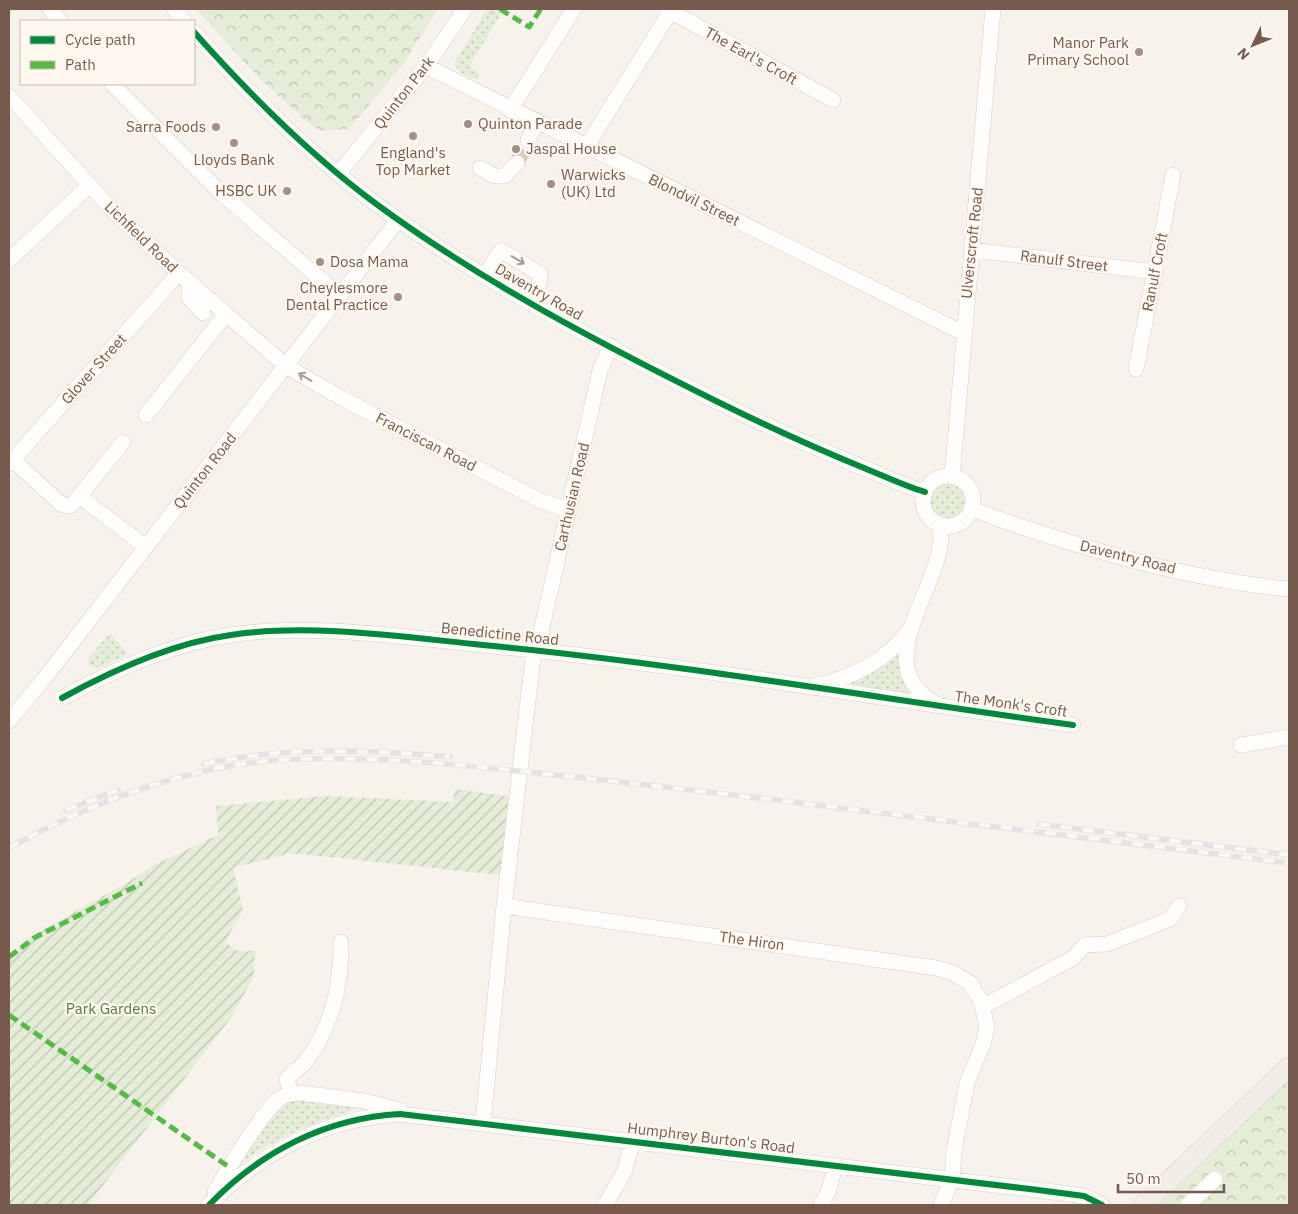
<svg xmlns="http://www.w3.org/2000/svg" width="1298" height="1214" font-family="'IBM Plex Sans',sans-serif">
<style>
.grass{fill:url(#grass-dots)}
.park{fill:url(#park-crowns)}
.garden{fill:url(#garden-furrows)}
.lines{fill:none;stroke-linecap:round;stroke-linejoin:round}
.minor-tunnel{stroke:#d6ccc4;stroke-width:15;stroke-dasharray:15 8;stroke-linecap:butt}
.minor-casing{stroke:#d5cec7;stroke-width:16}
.major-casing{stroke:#d5ccc7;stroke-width:20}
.minor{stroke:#fefdfc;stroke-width:15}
.major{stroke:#f2ede6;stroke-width:19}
.rail-casing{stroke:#e5e2e5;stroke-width:5.5}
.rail{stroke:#fef8ef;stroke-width:4;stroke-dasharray:11;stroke-linecap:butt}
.quiet{stroke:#58b947;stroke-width:5;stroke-dasharray:10 5;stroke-linecap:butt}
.cycleway-casing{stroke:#fef8ef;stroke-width:9}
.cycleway{stroke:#00873e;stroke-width:6}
.oneway{stroke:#ac9b93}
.poi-dot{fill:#a28f85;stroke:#fef8ef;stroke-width:2}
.labels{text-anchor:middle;stroke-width:4.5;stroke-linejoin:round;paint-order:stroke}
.poi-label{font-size:15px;fill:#755a4d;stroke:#fef8ef;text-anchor:end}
.street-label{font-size:15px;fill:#755a4d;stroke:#fef8ef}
.park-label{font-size:15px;fill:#567a45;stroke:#fef8ef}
</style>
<defs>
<pattern id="grass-dots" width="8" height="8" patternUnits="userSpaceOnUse" patternTransform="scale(1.25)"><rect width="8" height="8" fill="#e5edd8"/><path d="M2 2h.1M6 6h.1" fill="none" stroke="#bec3b1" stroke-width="1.8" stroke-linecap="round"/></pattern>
<pattern id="park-crowns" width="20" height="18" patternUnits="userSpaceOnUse" patternTransform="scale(1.25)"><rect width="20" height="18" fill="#e5edd8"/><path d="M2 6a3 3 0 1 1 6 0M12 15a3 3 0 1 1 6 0" fill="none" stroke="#bec3b1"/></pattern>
<pattern id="garden-furrows" width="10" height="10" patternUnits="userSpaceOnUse" patternTransform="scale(1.25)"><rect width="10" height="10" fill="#e5edd8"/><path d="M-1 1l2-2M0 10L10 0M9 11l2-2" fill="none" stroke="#bec3b1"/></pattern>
</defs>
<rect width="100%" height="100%" fill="#f7f2ec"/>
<path class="grass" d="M487,9L503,11L469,66L480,74L476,80L460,72L454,64Z
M929 501a19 19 0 1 1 38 0a19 19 0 1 1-38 0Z
M110,633L128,654L101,667L93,668L88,663L90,656Z
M898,654L910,691L908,694L848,686L846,684Z
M291,1099L364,1107C317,1120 280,1136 239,1164L275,1109Z"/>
<path class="park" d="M196,9H438L404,63L349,129L322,131L313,127L261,80Z
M1289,1067V1205H1143Z"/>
<path class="garden" d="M455,789L511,797L500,875L291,853L233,868L243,910L225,942L238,951H255L254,976L233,1015L88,1205H9V956L34,935L128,882L154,865L218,835L216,806L325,796L453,802Z"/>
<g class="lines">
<path class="minor-tunnel" d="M517,163L528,140"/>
<g class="minor-casing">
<path id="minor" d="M50,9L60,21
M174,9L184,21
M670,11L833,100
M194,32C250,95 311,156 379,206C484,283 603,345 720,403C767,426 815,448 864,468C884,476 904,486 925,492
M426,66L963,333
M112,84L221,193L340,296
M9,96L115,213L179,273L286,366L343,399L541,501L569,510
M510,110L574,9
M528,140L537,123
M586,147L672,9
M480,168L494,176H505L517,163
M339,173L426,66L465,9
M973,250L1155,272
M9,260L89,186
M485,276L498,254L501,251L505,253L540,274L539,283L530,302
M189,283V298L203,313
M1136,369L1173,175
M146,415L226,314
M13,460L61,504L67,506L72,505L123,442
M9,464L179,273
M923 501a25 25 0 1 1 50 0a25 25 0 1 1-50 0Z
M952,477L993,9
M79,496L146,547
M971,508C1003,522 1036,532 1069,542C1140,564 1215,582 1289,589
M537,650L600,370L611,346
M817,685C850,679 889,659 909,630
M62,698C113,670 172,643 231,635C310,623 403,637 483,645C681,664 877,698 1073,725
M938,705C860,664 951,581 940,525
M9,721L44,679L398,220
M1241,745L1289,737
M504,906L936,968L953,973L970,983L981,1001L987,1027L983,1044L967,1083L954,1151L952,1180L941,1205
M982,1007L1073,958L1085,945L1107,944L1170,919L1179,906
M291,1094L287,1079C292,1072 301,1068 306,1061C333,1025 341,986 341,942
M483,1123L504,906L534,649
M215,1192C226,1172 264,1108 282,1097C288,1094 294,1093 301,1093L365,1101L400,1110
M209,1205C260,1152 326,1118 400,1114L1038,1190L1084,1196L1102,1205
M605,1205L624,1172L633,1141
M821,1205L829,1190L835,1166
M1188,1205L1215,1179"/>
</g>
<g class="major-casing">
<path id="major" d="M1143,1205L1289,1067"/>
</g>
<use href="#minor" class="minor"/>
<use href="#major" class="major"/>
<g class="rail-casing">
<path id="rail" d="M204,764C285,746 367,750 450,757
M66,810L118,790
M1039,824L1289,855
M9,848C77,810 152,780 229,766C287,756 347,758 405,761C484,766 561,776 639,784C856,809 1073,836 1289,863"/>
</g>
<use href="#rail" class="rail"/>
<path class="quiet" d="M500,9L529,27L541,9
M9,957L34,938L142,883
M9,1015L229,1167"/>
<g class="cycleway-casing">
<path id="cycleway" d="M194,32C250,95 311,156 379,206C484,283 603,345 720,403C767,426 815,448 864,468C884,476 904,486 925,492
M62,698C113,670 172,643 231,635C310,623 403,637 483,645C681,664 877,698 1073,725
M209,1205C260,1152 326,1118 400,1114L1038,1190L1084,1196L1102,1205"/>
</g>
<use href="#cycleway" class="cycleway"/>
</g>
<defs><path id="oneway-shaft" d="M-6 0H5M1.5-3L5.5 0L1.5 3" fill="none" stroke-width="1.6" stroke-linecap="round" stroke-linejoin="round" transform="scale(1.25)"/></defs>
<g class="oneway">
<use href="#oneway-shaft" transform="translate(518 260) rotate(31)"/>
<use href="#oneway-shaft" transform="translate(305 377) rotate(-149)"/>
</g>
<g class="poi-dot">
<circle cx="1139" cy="52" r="5"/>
<circle cx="468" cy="124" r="5"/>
<circle cx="216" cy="127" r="5"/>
<circle cx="413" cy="136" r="5"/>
<circle cx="234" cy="143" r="5"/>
<circle cx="516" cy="149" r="5"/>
<circle cx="551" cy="184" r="5"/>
<circle cx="287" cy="191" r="5"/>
<circle cx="320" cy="262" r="5"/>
<circle cx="398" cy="297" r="5"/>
</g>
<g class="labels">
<g class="poi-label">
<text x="1129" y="48">Manor Park<tspan x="1129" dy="17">Primary School</tspan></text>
<text x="478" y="129" text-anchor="start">Quinton Parade</text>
<text x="206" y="132">Sarra Foods</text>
<text x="526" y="154" text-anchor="start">Jaspal House</text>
<text x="413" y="158" text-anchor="middle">England's<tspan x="413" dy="17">Top Market</tspan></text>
<text x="234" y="165" text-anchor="middle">Lloyds Bank</text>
<text x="561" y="180" text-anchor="start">Warwicks<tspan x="561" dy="17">(UK) Ltd</tspan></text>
<text x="277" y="196">HSBC UK</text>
<text x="330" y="267" text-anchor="start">Dosa Mama</text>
<text x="388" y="293">Cheylesmore<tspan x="388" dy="17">Dental Practice</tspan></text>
</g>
<g class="street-label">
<text transform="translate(751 56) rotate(29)" y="5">The Earl's Croft</text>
<text transform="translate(404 93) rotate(-52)" y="5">Quinton Park</text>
<text transform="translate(694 200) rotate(26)" y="5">Blondvil Street</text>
<text transform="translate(141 237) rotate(44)" y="5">Lichfield Road</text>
<text transform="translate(972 243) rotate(-84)" y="5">Ulverscroft Road</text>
<text transform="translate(1064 261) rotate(7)" y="5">Ranulf Street</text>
<text transform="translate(1155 272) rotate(-79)" y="5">Ranulf Croft</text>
<text transform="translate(539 292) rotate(30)" y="5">Daventry Road</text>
<text transform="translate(94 369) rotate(-48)" y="5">Glover Street</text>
<text transform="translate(426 442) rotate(27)" y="5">Franciscan Road</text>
<text transform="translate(205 471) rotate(-52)" y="5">Quinton Road</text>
<text transform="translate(572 497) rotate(-77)" y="5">Carthusian Road</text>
<text transform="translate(1128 557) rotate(14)" y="5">Daventry Road</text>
<text transform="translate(500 634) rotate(6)" y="5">Benedictine Road</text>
<text transform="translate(1011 704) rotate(8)" y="5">The Monk's Croft</text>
<text transform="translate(752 941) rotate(8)" y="5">The Hiron</text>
<text transform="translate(711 1138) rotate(7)" y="5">Humphrey Burton's Road</text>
</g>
<g class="park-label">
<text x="111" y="1014">Park Gardens</text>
</g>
</g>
<rect width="1298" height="1214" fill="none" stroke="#755a4d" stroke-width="20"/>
<rect x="20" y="20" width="175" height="65" fill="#fef8ef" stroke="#c7b9ae"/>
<rect x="30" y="36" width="25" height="8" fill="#00873e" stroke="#c7b9ae"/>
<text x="65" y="45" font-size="15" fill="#755a4d">Cycle path</text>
<rect x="30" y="61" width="25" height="8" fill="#58b947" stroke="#c7b9ae"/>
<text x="65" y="70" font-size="15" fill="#755a4d">Path</text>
<g transform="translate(1253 45) rotate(227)" stroke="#fef8ef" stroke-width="4" paint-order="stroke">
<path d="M0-4L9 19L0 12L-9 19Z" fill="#755a4d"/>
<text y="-8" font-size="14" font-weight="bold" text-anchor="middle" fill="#755a4d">N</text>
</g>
<path d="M1118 1184v8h106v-8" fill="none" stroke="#755a4d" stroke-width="2.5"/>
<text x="1126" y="1184" font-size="15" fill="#755a4d" stroke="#fef8ef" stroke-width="4" paint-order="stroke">50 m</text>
</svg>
